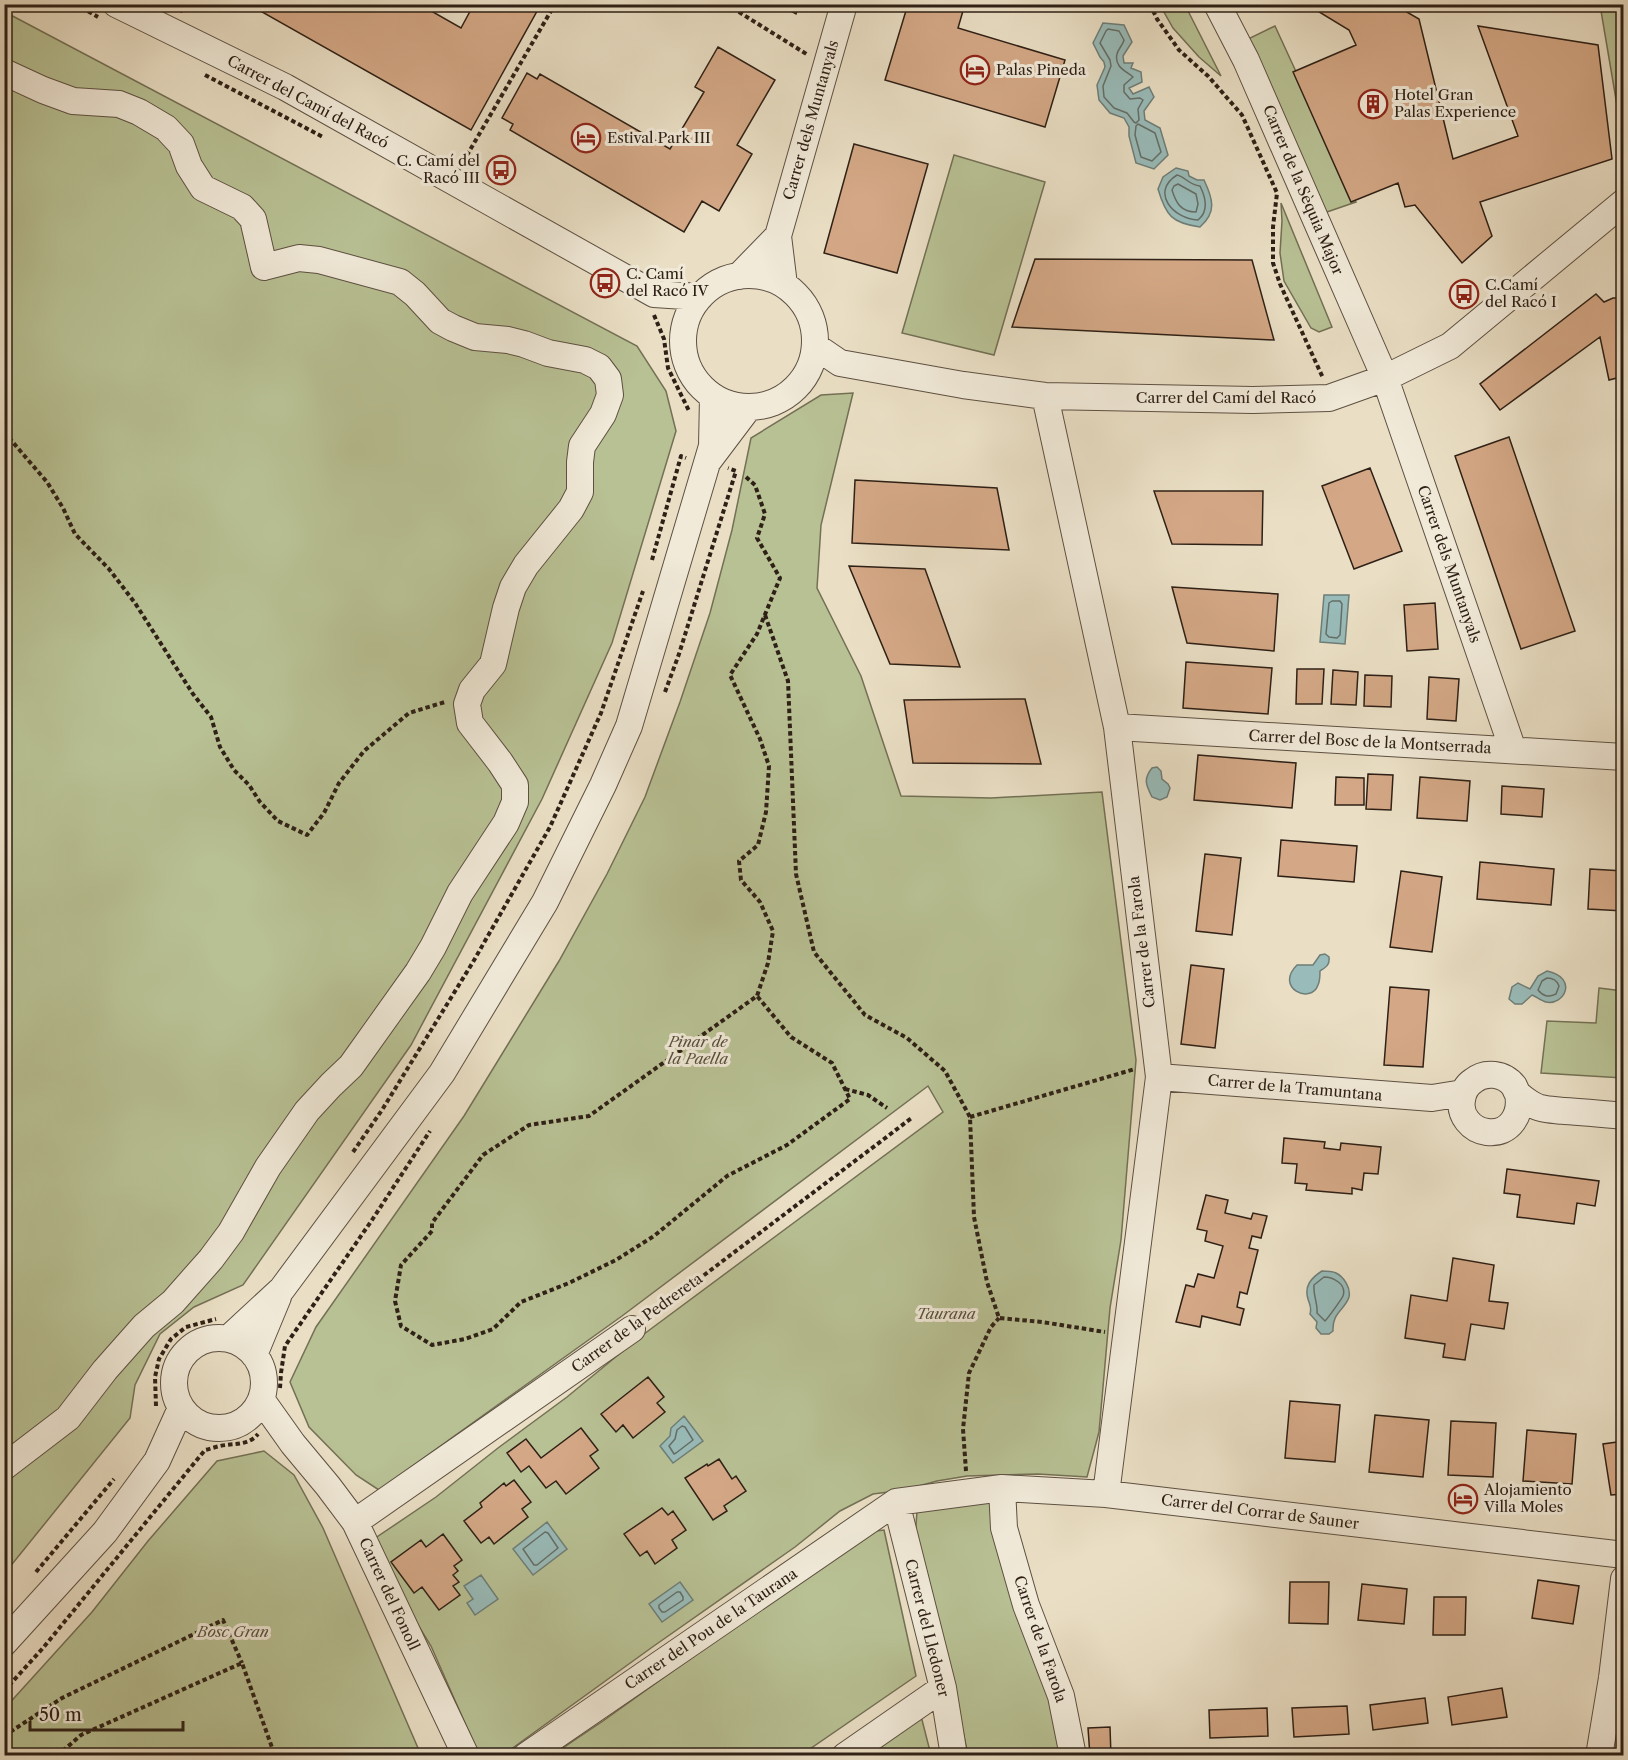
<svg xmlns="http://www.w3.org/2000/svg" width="1628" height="1760" font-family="'Libre Caslon Text',serif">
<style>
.green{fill:#b8c194;stroke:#737055;stroke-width:1.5}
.water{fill:#99bcba;stroke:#6e7e78;stroke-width:1.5}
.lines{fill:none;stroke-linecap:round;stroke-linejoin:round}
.shore{stroke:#646e68;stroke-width:1.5}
.building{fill:#d4a886;stroke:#2e2016;stroke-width:1.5}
.minor-casing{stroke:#5d5042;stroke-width:28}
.path{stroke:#2e2016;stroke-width:4;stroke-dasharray:4.5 3;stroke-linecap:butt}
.minor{stroke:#f1ead9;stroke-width:26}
.labels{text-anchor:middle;stroke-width:6;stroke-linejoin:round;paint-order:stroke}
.poi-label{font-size:15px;fill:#2e2016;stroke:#f1ead9;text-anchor:start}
.street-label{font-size:15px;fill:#2e2016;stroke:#f1ead9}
.park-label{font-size:15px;font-style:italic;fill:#57503c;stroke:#f1ead9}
</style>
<rect width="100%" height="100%" fill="#eadfc5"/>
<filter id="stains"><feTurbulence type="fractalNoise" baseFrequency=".00333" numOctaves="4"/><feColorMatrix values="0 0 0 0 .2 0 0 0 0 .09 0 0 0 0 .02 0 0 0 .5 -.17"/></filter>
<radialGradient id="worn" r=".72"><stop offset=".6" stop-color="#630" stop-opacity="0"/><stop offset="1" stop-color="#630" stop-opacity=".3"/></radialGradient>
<path class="green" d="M1160,5H1185L1221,76L1199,57L1173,28Z
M1600,5H1623L1624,128L1621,129Z
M5,12L637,346L666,391L676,431L612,643L542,799L411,1045L243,1285L194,1307L160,1334L135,1385L130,1418L5,1573Z
M1275,26L1356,202L1321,214L1246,40Z
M954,155L1045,182L994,355L902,333Z
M1281,203L1332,327L1319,332L1311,328L1284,281L1280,253L1282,221Z
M853,393L821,525L817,588L861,676L901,796L991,798L1102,792L1136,1060L1121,1240L1110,1308L1099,1432L1087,1477L1038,1474L967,1476L937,1481L904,1490L873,1494L840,1511L795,1547L651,1648L503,1755H479L431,1646L368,1543L436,1497L498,1448L567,1397L640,1337L943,1112L928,1086L622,1316L379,1490L356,1475L309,1427L290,1382L316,1327L464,1116L559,961L607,874L645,797L680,702L710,613L732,530L751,438L821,395Z
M1599,988L1623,991V1078L1541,1073L1547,1021L1596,1023Z
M264,1451L294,1475L323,1528L421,1755H5V1708L92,1612L148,1541L217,1461Z
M994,1497L1054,1711L1062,1755H968L959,1713L915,1540L917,1511Z
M884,1530L916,1676L801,1755L551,1756L603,1721L867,1532Z
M921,1716L931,1755H858Z"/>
<path class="water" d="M1103,23L1124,25L1132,42L1123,56L1124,63H1133L1131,68L1141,72L1142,82L1129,88L1133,94L1149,87L1154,97L1144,111L1145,120L1160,128L1168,155L1154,169L1136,163L1129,136V127L1124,118L1110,113L1099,100L1097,85L1105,67L1104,62L1100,57L1093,43Z
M1176,168L1188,171L1189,176L1197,180H1204C1213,199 1217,212 1200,227C1172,223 1166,216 1158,189L1163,177Z
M1324,595H1349L1345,644L1320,642Z
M1157,767L1161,771L1162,779L1168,784L1170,788L1167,797L1160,800L1152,797C1146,785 1143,779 1152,768Z
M1325,954L1329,957C1330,965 1326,967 1320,971C1320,975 1320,981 1318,985C1311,1005 1274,988 1297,965H1313L1320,955Z
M1547,971C1579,978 1564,1006 1546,1002C1541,1001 1537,997 1532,995L1522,1004H1515L1509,999L1512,987L1518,983L1530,989L1538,976Z
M1322,1271C1326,1271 1332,1271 1336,1273C1344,1277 1351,1288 1349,1297C1345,1310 1332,1312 1333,1331L1329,1334H1321L1316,1328L1317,1322L1310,1314C1312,1307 1310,1306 1308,1299C1304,1286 1311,1278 1322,1271Z
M684,1416L703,1441L673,1463L660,1446L670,1436L671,1428Z
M547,1522L567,1549L533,1575L513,1549Z
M481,1575L498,1599L475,1615L467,1603L473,1599L464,1586Z
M680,1582L693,1600L662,1622L649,1604Z"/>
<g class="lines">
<path class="shore" d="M1108,29L1119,31L1124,40C1123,45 1118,49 1117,54C1114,67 1126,71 1133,77L1124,85V92L1130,99L1140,98L1143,100L1138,109L1139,120L1136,123L1134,122L1127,113L1114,108L1104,97L1103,86L1111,66L1110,60L1100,43L1106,31Z
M1138,124L1155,133L1161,152L1152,161L1141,157L1135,135L1136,126Z
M1177,175C1184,176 1189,185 1200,186C1206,198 1209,211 1198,220C1173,219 1150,192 1177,175Z
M1178,184L1196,194L1198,204L1196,212C1181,212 1176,203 1172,190L1174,186Z
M1332,601H1340L1342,604L1340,635L1337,638L1329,637L1326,634L1329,603Z
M1547,978C1553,978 1557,980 1559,986L1556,994C1548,998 1543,996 1538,990L1542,981Z
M1324,1277C1333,1277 1347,1284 1343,1296C1341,1300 1328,1318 1325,1321L1317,1313C1318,1303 1313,1296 1314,1285Z
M682,1426L685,1427L693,1440L676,1453L674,1454L669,1446L675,1439L677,1430Z
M545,1532L548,1533L558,1548L537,1565H534L523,1549Z
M677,1592H680L683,1597V1600L665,1612H662L659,1608V1605Z"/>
</g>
<path class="building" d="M248,4H419L461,28L474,4H541L471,130Z
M778,4H799L796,14Z
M908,4H965L958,28L1065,60L1045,127L885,80Z
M1306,4H1393L1419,19L1453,159L1518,136L1478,26L1598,45L1612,159L1480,202L1492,236L1462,263L1415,205L1405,207L1398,183L1351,202L1293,72L1356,45L1349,30Z
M718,47L775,80L737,145L752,154L719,211L702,201L684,232L510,130L513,124L502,118L527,73L537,79L540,74L670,149L704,92L695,87Z
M854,144L928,164L897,273L824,253Z
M1035,259L1252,260L1274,340L1012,327Z
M1596,294L1604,302L1613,298H1624V402L1617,378L1609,380L1600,337L1500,410L1480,384Z
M1509,437L1575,631L1521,649L1455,456Z
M1370,468L1402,551L1354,569L1322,486Z
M855,480L997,488L1009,550L852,543Z
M1154,491H1263L1262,545L1172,544Z
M849,566L925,569L960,667L890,664Z
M1172,587L1278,594L1274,651L1187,643Z
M1435,603L1438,649L1407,651L1404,605Z
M1186,662L1272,668L1268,714L1183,708Z
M1297,669H1324L1322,704H1296Z
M1333,670L1358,672L1356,705L1331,704Z
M1365,675L1392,676L1391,707L1364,706Z
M1429,677L1459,679L1456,721L1427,719Z
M1025,699L1041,764L913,763L904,700Z
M1198,755L1296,763L1292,808L1194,800Z
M1368,774L1393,775L1391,810L1366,809Z
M1336,777L1364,778V805H1335Z
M1420,777L1470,781L1467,821L1417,818Z
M1502,786L1544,789L1542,817L1501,814Z
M1281,840L1357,846L1354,882L1278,876Z
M1205,854L1241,858L1232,935L1196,931Z
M1480,862L1554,869L1551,905L1477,899Z
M1590,869L1624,871V911L1588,909Z
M1401,871L1442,877L1432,952L1390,947Z
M1191,965L1224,969L1215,1048L1181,1044Z
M1390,987L1429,990L1423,1067L1384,1065Z
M1284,1138L1325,1142L1324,1148L1340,1150L1341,1143L1381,1147L1378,1174L1364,1173L1362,1190L1352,1188V1194L1306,1190L1307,1184L1295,1183L1297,1164L1282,1163Z
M1507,1169L1599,1181L1595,1206L1577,1203L1574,1224L1517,1217L1520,1195L1504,1193Z
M1206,1195L1228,1200L1225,1213L1251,1219L1253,1213L1267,1216L1261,1238L1252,1236L1249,1248L1258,1250L1247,1294L1240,1292L1237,1307L1244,1309L1240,1325L1202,1316L1200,1327L1176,1322L1186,1285L1194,1287L1198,1274L1214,1278L1223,1246L1205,1241L1207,1231L1197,1229Z
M1453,1258L1494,1265L1489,1301L1508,1303L1504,1329L1471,1324L1465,1360L1443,1357L1445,1344L1405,1338L1411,1295L1447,1301Z
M648,1377L664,1397L657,1403L665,1412L633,1438L623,1425L616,1432L601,1414Z
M1290,1401L1340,1405L1335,1462L1285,1458Z
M1375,1415L1429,1420L1423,1477L1369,1472Z
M1451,1421L1496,1423L1493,1477L1448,1475Z
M581,1428L598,1450L590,1456L599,1468L566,1494L556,1481L546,1488L529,1466L521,1472L507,1453L526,1439L541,1458Z
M1527,1430L1576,1434L1572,1484L1523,1481Z
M1624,1441V1494L1611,1495L1603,1444Z
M719,1459L732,1479L736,1476L746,1491L724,1506L727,1511L713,1520L685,1478L707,1464L708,1466Z
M514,1480L531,1502L522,1509L528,1517L494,1544L489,1537L481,1543L464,1521L482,1507L480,1503L504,1483L506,1486Z
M662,1508L668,1515L673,1511L686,1530L672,1540L677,1548L655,1564L647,1551L640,1556L624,1534Z
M443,1534L462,1560L454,1566L458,1571L453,1575L459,1582L453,1586L460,1595L439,1610L422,1587L414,1593L391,1562L421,1540L426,1547Z
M1538,1580L1579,1586L1573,1624L1532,1618Z
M1290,1582H1329L1328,1624L1289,1623Z
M1362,1584L1407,1589L1404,1624L1358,1620Z
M1434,1597H1466L1465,1635H1433Z
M1502,1688L1507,1717L1452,1725L1448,1697Z
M1425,1698L1428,1723L1373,1730L1370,1705Z
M1347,1706L1349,1734L1294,1737L1292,1708Z
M1267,1708L1268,1736L1210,1738L1209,1710Z
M1110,1727L1111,1756H1090L1088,1728Z
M1150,1749V1756H1133V1750Z"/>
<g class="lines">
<g class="minor-casing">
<path id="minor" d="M116,4L285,87L654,294L700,297
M1217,4L1246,60L1385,378L1513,750
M4,72L43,90L73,101L119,104L139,112L166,128L181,144L189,166L203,188L242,207L253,219L264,267L299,258L319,260L400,282L415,294L440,321L453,328L475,337L508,340L524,344L548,353L585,360L599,367L608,379L610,395L603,414L582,446L580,462V492L571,509L526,565L513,587L506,608L493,664L472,690L467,704L470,723L500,762L515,785V802L506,823L460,893L433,947L418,972L351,1066L331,1085L307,1111L268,1167L231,1232L211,1259L173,1302L144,1326L105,1370L68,1418L4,1467
M683 341a66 66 0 1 1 132 0a66 66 0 1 1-132 0Z
M739,276L778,236
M784,285L778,236L844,4
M815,346L840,363L963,385L1045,396L1253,400L1329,398L1385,378L1450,346L1624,202
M1045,396L1117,727L1159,1077L1106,1494
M709,460L749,407
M1117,727L1624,757
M1159,1077L1432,1098L1463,1093
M1518,1094C1522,1114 1510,1135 1487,1132C1471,1130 1459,1115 1462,1100C1463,1092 1467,1085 1473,1081C1485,1071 1504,1073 1514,1086C1515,1088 1516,1091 1518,1094C1523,1099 1535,1107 1541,1108C1548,1110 1557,1110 1564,1111C1584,1112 1604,1114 1624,1116
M174 1383a45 45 0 1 1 90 0a45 45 0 1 1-90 0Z
M229,1338L282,1289L442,1073L545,902L603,785L629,726L712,446L713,397
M254,1355L278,1297
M261,1399L293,1444L328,1486L355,1522L466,1756
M1002,1488L1004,1528L1026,1605L1061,1696L1073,1756
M896,1502L943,1688L954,1756
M355,1522L632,1329
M4,1643L105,1532L157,1461L181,1408
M526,1756L896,1502L1002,1488L1106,1494L1624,1555
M845,1756L943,1688
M1599,1756L1612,1678L1624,1579"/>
</g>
<path class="path" d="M75,4L98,17
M726,4L808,55
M1150,4L1157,19L1179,50L1208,76L1242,115L1277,193L1273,227V263L1280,284L1323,378
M180,12L185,4
M205,75L323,137
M463,162L555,4
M654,315L664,339L668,368L689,411
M4,432L47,482L63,508L75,534L109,569L135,603L193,694L211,717L220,747L234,770L249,785L260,802L278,821L307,835L324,813L339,783L364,751L409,713L445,702
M746,477L755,485L765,514L757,538L780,578L757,634L730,675L760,739L769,766L766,812L758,845L739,861L741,880L760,902L773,931L768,963L757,996L589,1116L529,1125L483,1155L432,1223V1231L401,1265L395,1301L401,1326L432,1345L465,1339L493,1329L521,1302L569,1283L616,1260L654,1236L727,1176L787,1145L850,1099L832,1063L791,1037L757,996
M652,560L681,456L686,458
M765,615L788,681L796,874L814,952L865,1015L907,1038L945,1071L970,1117L974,1217L987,1282L999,1318L1042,1322L1105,1332
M665,692L679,654L736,471L728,468
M845,1089L868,1095L887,1108
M970,1117L1135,1069
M353,1152L382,1110L473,962L550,827L601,713L643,591
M650,1316L913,1117
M280,1388L281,1373L285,1346L372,1220L430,1131
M156,1406L155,1377L159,1359L171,1339L186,1327L216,1319
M966,1471L963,1429L969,1373L991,1327L999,1318
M36,1572L114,1479
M4,1691L43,1648L205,1450C210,1449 215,1447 220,1446C234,1443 248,1446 258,1434
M4,1736L62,1698L223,1620L242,1663
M57,1756L81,1735L242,1663L275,1756"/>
<use href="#minor" class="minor"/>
</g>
<defs>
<g id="hotel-ring" transform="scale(1.5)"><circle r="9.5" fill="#f1ead9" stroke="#8f2418" stroke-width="1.5"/><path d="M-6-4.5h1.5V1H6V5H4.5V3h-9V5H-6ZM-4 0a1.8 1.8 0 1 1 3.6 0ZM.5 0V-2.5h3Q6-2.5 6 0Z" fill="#8f2418"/></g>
<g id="building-ring" transform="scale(1.5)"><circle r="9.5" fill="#f1ead9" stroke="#8f2418" stroke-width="1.5"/><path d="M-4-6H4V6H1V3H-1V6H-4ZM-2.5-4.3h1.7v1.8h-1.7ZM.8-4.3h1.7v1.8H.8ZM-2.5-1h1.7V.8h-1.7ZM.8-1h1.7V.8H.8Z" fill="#8f2418"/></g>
<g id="bus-ring" transform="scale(1.5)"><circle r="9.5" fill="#f1ead9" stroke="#8f2418" stroke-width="1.5"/><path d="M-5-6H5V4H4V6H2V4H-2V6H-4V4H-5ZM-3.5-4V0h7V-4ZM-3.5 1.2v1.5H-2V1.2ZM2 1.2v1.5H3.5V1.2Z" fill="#8f2418"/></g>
</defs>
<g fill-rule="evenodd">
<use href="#hotel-ring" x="975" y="70"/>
<use href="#building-ring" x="1373" y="104"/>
<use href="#hotel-ring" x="586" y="138"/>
<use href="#bus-ring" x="501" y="170"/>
<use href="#bus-ring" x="605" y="283"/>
<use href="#bus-ring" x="1464" y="294"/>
<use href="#hotel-ring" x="1463" y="1499"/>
</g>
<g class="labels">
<g class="poi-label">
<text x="996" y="75">Palas Pineda</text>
<text x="1394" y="100">Hotel Gran<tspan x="1394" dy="17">Palas Experience</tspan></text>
<text x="607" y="143">Estival Park III</text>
<text x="480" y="166" text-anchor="end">C. Camí del<tspan x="480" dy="17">Racó III</tspan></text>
<text x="626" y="279">C. Camí<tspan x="626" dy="17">del Racó IV</tspan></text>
<text x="1485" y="290">C.Camí<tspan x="1485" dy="17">del Racó I</tspan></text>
<text x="1484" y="1495">Alojamiento<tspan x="1484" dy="17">Villa Moles</tspan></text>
</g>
<g class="street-label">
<text transform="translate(308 102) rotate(28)" y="5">Carrer del Camí del Racó</text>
<text transform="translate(811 120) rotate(-74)" y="5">Carrer dels Muntanyals</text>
<text transform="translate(1303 190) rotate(67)" y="5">Carrer de la Sèquia Major</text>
<text x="1226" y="403">Carrer del Camí del Racó</text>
<text transform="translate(1449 564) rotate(71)" y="5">Carrer dels Muntanyals</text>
<text transform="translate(1370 742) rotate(3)" y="5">Carrer del Bosc de la Montserrada</text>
<text transform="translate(1142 942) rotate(-97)" y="5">Carrer de la Farola</text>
<text transform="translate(1295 1088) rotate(5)" y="5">Carrer de la Tramuntana</text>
<text transform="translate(637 1323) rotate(-36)" y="5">Carrer de la Pedrereta</text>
<text transform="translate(1260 1512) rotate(7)" y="5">Carrer del Corrar de Sauner</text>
<text transform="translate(389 1594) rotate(65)" y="5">Carrer del Fonoll</text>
<text transform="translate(927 1628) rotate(76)" y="5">Carrer del Lledoner</text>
<text transform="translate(711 1629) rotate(-34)" y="5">Carrer del Pou de la Taurana</text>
<text transform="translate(1040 1639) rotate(71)" y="5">Carrer de la Farola</text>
</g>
<g class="park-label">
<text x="698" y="1047">Pinar de<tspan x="698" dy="17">la Paella</tspan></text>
<text x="946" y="1319">Taurana</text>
<text x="233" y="1637">Bosc Gran</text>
</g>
</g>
<rect width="1628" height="1760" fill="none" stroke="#eadfc5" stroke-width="24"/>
<rect x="6" y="6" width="1616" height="1748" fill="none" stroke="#2e2016" stroke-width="3"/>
<rect x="12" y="12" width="1604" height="1736" fill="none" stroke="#2e2016" stroke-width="1.5"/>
<path d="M30 1721v9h153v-9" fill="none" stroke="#2e2016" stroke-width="3"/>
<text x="39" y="1721" font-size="18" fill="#2e2016" stroke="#f1ead9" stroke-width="4.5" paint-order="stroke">50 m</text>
<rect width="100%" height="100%" filter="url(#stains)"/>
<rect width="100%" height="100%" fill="url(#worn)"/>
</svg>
